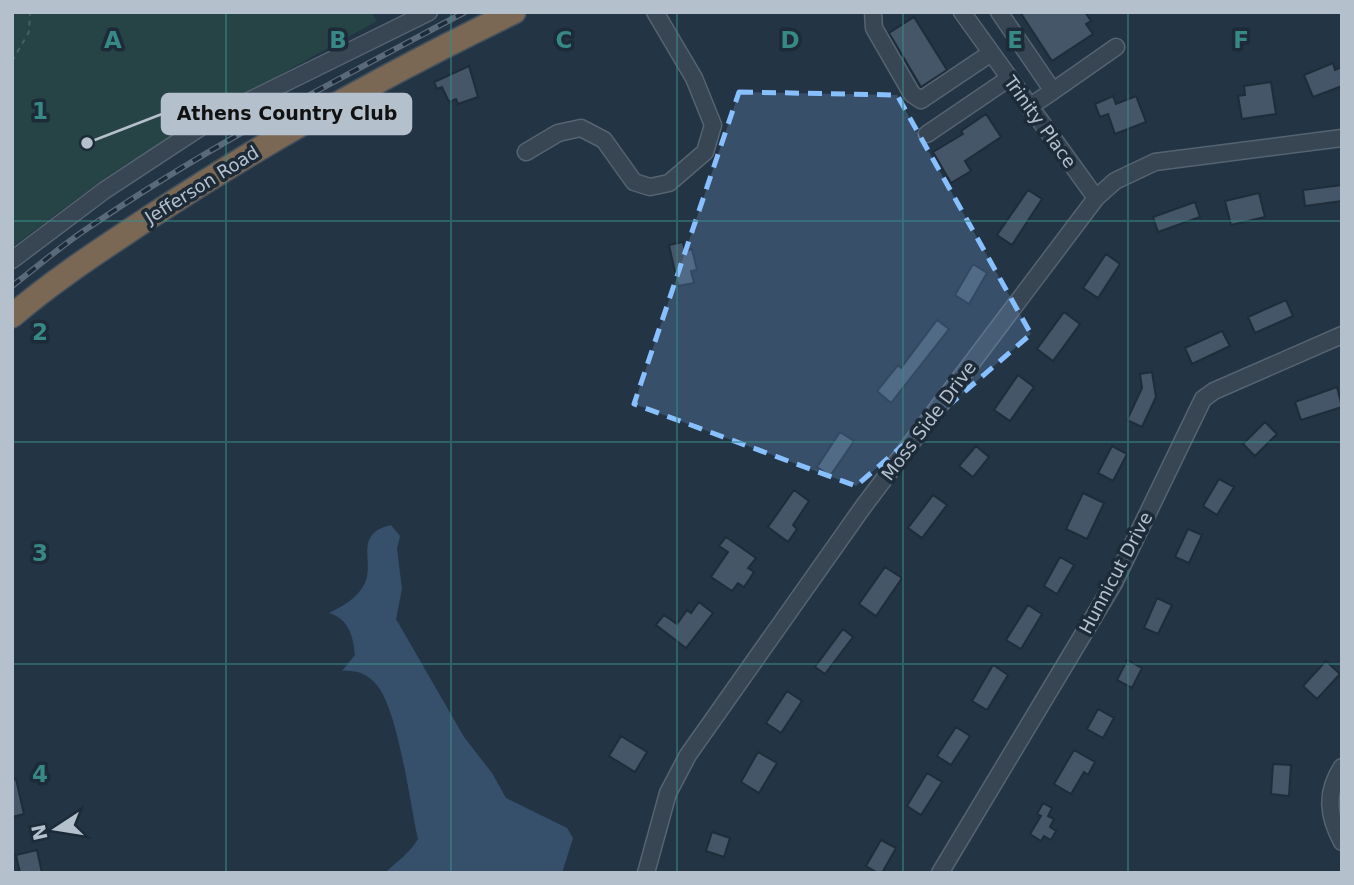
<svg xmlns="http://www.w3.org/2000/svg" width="1354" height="885" font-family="'DejaVu Sans',sans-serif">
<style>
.green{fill:#264345}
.water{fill:#36506c}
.building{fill:#445668;stroke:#1f2c3a;stroke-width:2}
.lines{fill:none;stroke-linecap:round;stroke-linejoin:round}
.minor-casing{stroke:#566370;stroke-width:19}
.highway-casing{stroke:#43505d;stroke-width:26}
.path{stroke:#446061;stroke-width:2;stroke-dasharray:5 5;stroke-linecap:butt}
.minor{stroke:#384553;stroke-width:16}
.highway{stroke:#7a6854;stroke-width:23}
.rail-casing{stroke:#5a6a7a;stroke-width:6}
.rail{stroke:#1d2a38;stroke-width:3.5;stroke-dasharray:10;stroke-linecap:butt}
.marked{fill:#88bfff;fill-opacity:0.2;stroke:#88bfff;stroke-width:5;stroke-dasharray:14 9;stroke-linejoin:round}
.grid{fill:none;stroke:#388886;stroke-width:2;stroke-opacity:0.55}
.labels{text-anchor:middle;stroke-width:7;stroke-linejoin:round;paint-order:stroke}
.street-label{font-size:18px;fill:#b5c0cd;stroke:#1d2a38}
.grid-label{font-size:23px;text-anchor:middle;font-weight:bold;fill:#388886;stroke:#1d2a38;stroke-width:7;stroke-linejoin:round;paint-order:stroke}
.leader{fill:none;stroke:#b5c0cd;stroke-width:2.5}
.callout-dot{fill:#b5c0cd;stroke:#1d2a38;stroke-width:2.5}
.callout{fill:#b5c0cd;stroke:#b5c0cd;stroke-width:2.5}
.callout-label{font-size:19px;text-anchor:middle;font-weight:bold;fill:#111}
</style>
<rect width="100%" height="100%" fill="#233444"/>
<path class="green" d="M12,12H371L377,21L214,111L109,175L12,247Z"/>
<path class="water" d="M391,525L400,536L397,549L402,589L396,619L464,737L492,773L506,798L567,828L573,838L562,873H385C396,862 410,853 418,839C410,804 398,708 376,684C366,673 356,670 342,671L355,655C353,636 349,619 329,613C343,606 356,599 364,585C376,563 352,534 391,525Z"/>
<path class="building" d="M1020,12H1085L1091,21L1086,24L1093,34L1052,61Z
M914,17L947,70L921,87L889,33Z
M1333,63L1335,70L1342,67V86L1313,97L1304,75Z
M469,66L478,97L458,104L456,99L449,102L442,87L437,89L434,82Z
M1271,82L1276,114L1242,119L1238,96L1245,95L1244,86Z
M1113,96L1116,104L1136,96L1146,122L1115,134L1108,114L1100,117L1095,104Z
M986,114L1001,137L965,161L971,171L951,183L933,152L963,134L961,131Z
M1342,185V201L1305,206L1303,190Z
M1028,190L1042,199L1012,245L997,235Z
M1259,193L1265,217L1231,225L1225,201Z
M1195,202L1200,217L1158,232L1153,217Z
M683,242L685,251L692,249L697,270L691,271L694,283L678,286L669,245Z
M1106,254L1120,264L1098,298L1083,288Z
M973,264L987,273L969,304L955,295Z
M1286,300L1293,316L1255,333L1248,317Z
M1064,312L1080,324L1053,361L1037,349Z
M937,320L949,329L891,403L877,391L898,365L901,368Z
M1222,331L1230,346L1192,364L1185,348Z
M1152,372L1156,397L1142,427L1127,420L1142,388L1140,374Z
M1018,375L1034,387L1010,421L994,410Z
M1337,387L1342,407L1301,420L1295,402Z
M1265,422L1277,434L1255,456L1243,444Z
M840,432L854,441L830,476L817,467Z
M976,446L989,457L973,477L959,466Z
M1112,446L1127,454L1113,481L1098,473Z
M1219,479L1234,487L1217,515L1203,506Z
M794,490L809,501L793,525L797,529L788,542L768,527Z
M1083,493L1104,503L1087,539L1066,529Z
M933,495L947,505L922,538L908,528Z
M1188,529L1202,535L1189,563L1175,557Z
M726,537L756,558L748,568L754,572L744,587L738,583L732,591L711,577L728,552L719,546Z
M1060,557L1074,565L1057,594L1044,586Z
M885,567L902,578L876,616L859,604Z
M1157,598L1172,605L1158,634L1144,628Z
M699,602L713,613L686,648L656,625L664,615L677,624L687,610L691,613Z
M1028,605L1042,614L1021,649L1006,640Z
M843,629L853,637L825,674L815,667Z
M1127,660L1142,668L1132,688L1117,680Z
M1326,661L1340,674L1317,699L1303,686Z
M993,665L1008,675L987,710L972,701Z
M787,691L802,701L781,733L766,723Z
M1098,709L1114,718L1103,738L1087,729Z
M956,727L970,736L951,765L937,756Z
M621,736L647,752L635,772L609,756Z
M1074,750L1095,762L1088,775L1084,772L1071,794L1054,784Z
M758,752L777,763L759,793L741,782Z
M1273,764L1291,765L1289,796L1271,794Z
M927,773L942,782L921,815L907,806Z
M16,779L24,814L12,817V780Z
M1043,803L1052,808L1048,816L1054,819L1050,827L1056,831L1051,840L1044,836L1041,841L1030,834L1041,816L1037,814Z
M712,832L730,838L724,857L706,851Z
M881,840L896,848L882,873H878L866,866Z
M37,850L42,873H20L16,855Z"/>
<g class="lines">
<g class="minor-casing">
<path id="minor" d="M873,12L874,28L912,94L921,100L991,53
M962,12L1096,198
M999,12L1053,91L1029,107
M1053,91L1116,47
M927,134L1008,79
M526,152L558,133L581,128L604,140L634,182L650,187L669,183L705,152L713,125L694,78L655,12
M12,260L105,190L216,117L429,12
M1342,767C1325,793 1328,816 1342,842
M646,873L668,793L688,755L863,507L1096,198L1115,181L1155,162L1342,138
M940,873L1114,583L1203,399L1214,391L1342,335"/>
</g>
<g class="highway-casing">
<path id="highway" d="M12,316C55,279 102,249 150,217C266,141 388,73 514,12"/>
</g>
<path class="path" d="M12,61L29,32L30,12"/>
<use href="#minor" class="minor"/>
<use href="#highway" class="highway"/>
<g class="rail-casing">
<path id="rail" d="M12,286C37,267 62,245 88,228C208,146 337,80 465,12"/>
</g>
<use href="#rail" class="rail"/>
</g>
<path class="marked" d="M739,92L897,95L1031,334L856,486L634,404Z"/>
<path class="grid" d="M226,12V873M451,12V873M677,12V873M903,12V873M1128,12V873M12,221H1342M12,442H1342M12,664H1342"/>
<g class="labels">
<g class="street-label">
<text transform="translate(1040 122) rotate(54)" y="6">Trinity Place</text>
<text transform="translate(202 185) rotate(-32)" y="6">Jefferson Road</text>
<text transform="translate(929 421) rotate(-53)" y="6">Moss Side Drive</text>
<text transform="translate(1116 573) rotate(-62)" y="6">Hunnicut Drive</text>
</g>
</g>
<g class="grid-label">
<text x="113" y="48">A</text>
<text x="338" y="48">B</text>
<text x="564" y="48">C</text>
<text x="790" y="48">D</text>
<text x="1015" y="48">E</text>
<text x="1241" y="48">F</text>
<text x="40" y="119">1</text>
<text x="40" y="340">2</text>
<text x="40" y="561">3</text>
<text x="40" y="782">4</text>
</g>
<path class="leader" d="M87 143L162 114"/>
<circle class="callout-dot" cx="87" cy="143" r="7"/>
<rect class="callout" x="162" y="94" width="249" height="40" rx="7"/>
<g class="callout-label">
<text x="287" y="120">Athens Country Club</text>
</g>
<rect width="1354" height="885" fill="none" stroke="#b5c0cd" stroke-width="28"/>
<g transform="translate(56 829) rotate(258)" stroke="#1d2a38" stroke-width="5" paint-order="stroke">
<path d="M0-5L12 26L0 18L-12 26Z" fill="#b5c0cd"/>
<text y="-10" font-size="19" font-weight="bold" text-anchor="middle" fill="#b5c0cd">N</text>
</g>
</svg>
